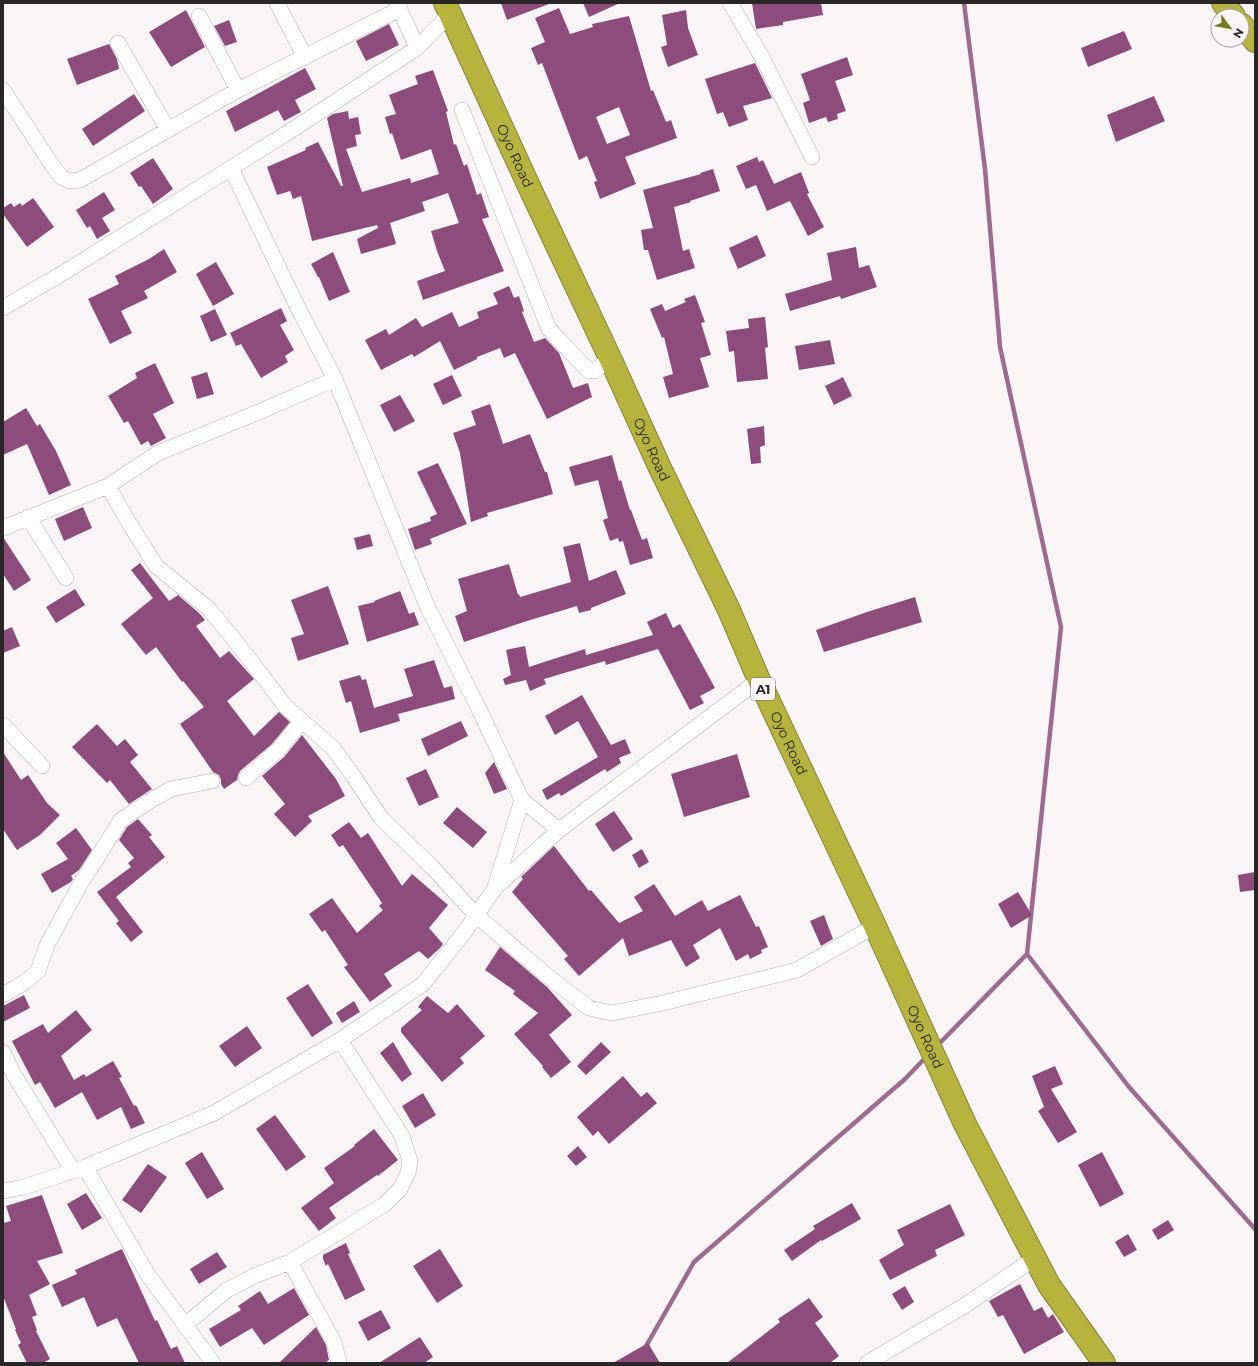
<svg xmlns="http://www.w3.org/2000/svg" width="1258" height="1366" font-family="Montserrat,sans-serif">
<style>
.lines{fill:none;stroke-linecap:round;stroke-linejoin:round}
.stream{stroke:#9d6b8e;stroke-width:4.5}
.building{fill:#8d4c7b;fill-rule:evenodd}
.minor-casing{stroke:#b3afb2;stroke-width:16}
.highway-casing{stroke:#848235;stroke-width:24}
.minor{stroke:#fff;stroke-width:15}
.highway{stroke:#b6b43c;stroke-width:22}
.labels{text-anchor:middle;stroke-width:4;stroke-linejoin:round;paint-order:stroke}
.shield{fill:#f9f5f7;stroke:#676465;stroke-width:1}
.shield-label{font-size:13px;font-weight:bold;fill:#282627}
.street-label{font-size:14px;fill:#282627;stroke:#f9f5f7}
</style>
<rect width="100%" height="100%" fill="#f9f5f7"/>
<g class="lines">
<path class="stream" d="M964,3L985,169L1000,347L1061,627L1027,954L1129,1087L1255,1229
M936,1047L1027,954
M645,1348L694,1262L905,1079L928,1055"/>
</g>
<path class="building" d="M501,3H549V4L507,20Z
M583,3H620L589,17Z
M752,3H821L823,15L783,22V25L756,29Z
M559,8L570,34L593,27L592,24L629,16L651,91L653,90L666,122L671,120L677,138L625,157L636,184L600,199L594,182L597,181L587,156L579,160L542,63L538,65L531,48L545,42L535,18ZM619,107L630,135L607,144L596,117Z
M186,10L205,47L171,67L149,32Z
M686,10L688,28L698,55L668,67L661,47L667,45L662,15Z
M229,20L237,42L225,46L214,26Z
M389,24L399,45L366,61L356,41Z
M1124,31L1132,49L1088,67L1081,48Z
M109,44L117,59L119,69L77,85L67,59Z
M847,57L853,75L835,81L846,111L837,114L838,119L828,122L826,117L809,123L803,103L810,100L801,74Z
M755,63L772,98L743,106L748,120L729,127L723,112L717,114L705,79Z
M305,68L316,89L295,100L301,112L284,121L278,110L235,132L226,111Z
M433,70L448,111L446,112L454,145L456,144L464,166L467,164L477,195L481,193L489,217L482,219L504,271L423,300L417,281L445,271L437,251L431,231L459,223L448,193L422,202L425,211L390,223L396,244L361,254L357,239L378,228L377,225L312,241L301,196L293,199L290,191L277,195L267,167L306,150L305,148L318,142L341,186H343L327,118L333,114L348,111L349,119L358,117L361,134L355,135L357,146L346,149L362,192L410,178L411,183L439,174L431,149L401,160L392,133L390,134L385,117L396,114L389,95L418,84L415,76Z
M134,94L145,111L93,146L82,129Z
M1154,96L1165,121L1116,142L1107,115Z
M757,157L759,162L763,160L774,184L801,172L809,193L807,194L824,227L808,236L790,201L767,211L756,185L746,189L736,166Z
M153,158L173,189L153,204L141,186L139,187L130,173Z
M713,169L720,191L690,201L691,202L674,207L683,251L689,249L695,268L657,280L648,250H644L641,230L653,228L643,190L701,174L700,173Z
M104,192L115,210L102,218L110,231L97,239L90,226L87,228L76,210Z
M33,198L54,227L27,247L3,214V208L11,203L14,207L20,203L22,206Z
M757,235L766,256L738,269L729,248Z
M856,247L859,268L869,265L877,287L841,299L840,296L790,311L785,294L832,280L827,253Z
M164,249L177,272L144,291L148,298L121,311L132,333L110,344L88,299L119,284L115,276L149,259Z
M333,252L350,292L329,301L319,277H318L311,264Z
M216,262L234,294L213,306L196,274Z
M509,286L514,298L519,296L524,311L522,312L534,342L545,338L559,353L573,388L588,383L592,397L547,419L515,353L504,358L500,348L477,357V359L454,370L440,341L414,357L412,354L381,370L365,340L386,329L389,335L416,318L422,327L452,312L459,327L479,318L477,312L498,304L493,293Z
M695,295L705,322L701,323L711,355L700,358L709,387L669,398L663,377L673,374L664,337L662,338L650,309L662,304L665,311L686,302L684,299Z
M281,308L287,321L280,325L294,350L285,356L288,362L261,378L241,344L236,346L230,333Z
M215,309L227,335L211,342L200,316Z
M765,317L768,347L765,348L768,379L737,382L734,351L729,352L726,331L749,328L748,319Z
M830,340L835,364L799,370L795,346Z
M155,363L174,403L153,414L166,438L151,446L148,441L141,445L128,421L124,423L108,396L137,378L135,373Z
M207,372L214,394L197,399L191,377Z
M452,375L462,396L443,405L433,384Z
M843,377L852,396L834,405L825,386Z
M400,395L415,421L394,432L380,405Z
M490,404L503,444L530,434L545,472H547L553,494L487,513L488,516L471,522L460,453L453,433L476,425L471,411Z
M26,408L37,426L40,424L56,451L71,485L49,495L27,444L3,455V422Z
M764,426L765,445L760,447L761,463L751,464L747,429Z
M612,455L619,481L621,480L630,510H631L642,540L647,538L653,558L630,565L623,541L619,542L618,538L610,541L603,520L608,518L598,480L575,486L569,467Z
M438,463L467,524L430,539L432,544L415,550L408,529L431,521L430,517L437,514L417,472Z
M83,507L92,528L64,541L55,519Z
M370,534L373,546L357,550L354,538Z
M3,537L31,580L14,591L3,574Z
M580,543L589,581L616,570L626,594L591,608V610L579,613L577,606L527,621L464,642L455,616L467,611L458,579L509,564L518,595L519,594L520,597L571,582L563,547Z
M140,563L169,601L178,595L199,613L205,620L196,626L220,658L229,651L254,679L227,701L254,736L279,712L290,722L272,744L240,771L238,775L237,780L224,789L221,784V780L219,775L213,772L180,724L204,707L183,681L182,682L156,647L146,655L121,624L153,598L131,570Z
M328,586L349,644L298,661L291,638L304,634L291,600Z
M75,589L85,605L56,623L46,607Z
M400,591L409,614L414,612L419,625L367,642L358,606L375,602L374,601Z
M915,597L922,622L824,652L816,630L867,612Z
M666,613L673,628L680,624L715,688L700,696L704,703L690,710L658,649L606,665L605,661L544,679L546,684L530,691L526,680L505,685L503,679L511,675L506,650L525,646L529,667L544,662L585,649L586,655L653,635L647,622Z
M12,627L20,646L3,653V631Z
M434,660L444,688L452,686L455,699L398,714L400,721L360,733L351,701L346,703L339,681L360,675L362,680L366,679L374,708L413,696L404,669Z
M582,695L611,745L625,739L631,753L619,758L621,763L607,772L605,769L561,796L559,793L547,800L542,790L598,757L578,721L555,735L545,716Z
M461,721L468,736L428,756L421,739Z
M97,724L117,746L125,739L138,755L130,762L152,789L129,804L110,780L107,783L72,747Z
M302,735L336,779L345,796L308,816L312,821L295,837L274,814L285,804L262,776L284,757Z
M3,752L21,780L28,775L47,803L60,815L40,835L17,850L3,829Z
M737,754L750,797L684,817L671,774Z
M494,762L507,789L494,794L485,773Z
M426,769L439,797L419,806L406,778Z
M457,807L487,832L473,848L443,823Z
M614,811L633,839L613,852L595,824Z
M138,819L152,835L149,837L165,857L116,897L143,932L131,942L116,923L119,921L97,892L131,867L128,863L134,858L119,840L127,827Z
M349,822L361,838L368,833L402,886L412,874L448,905L429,928L443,944L440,948L428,959L419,951L384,974L392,986L370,1002L344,967L348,965L325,930L322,932L309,914L332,898L357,933L383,910L379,906L382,903L343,845L339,847L331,835Z
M76,828L92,850L79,870L71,876L73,879L71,882L52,893L41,874L68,859L56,843Z
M554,846L589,891L591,890L619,923L643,911L634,897L654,884L675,916L702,900L708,911L740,895L756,927L759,926L768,947L761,950L762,953L750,959L748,954L736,961L720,928L693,945L700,958L686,967L671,940L629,956L623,938L579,976L564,959L568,956L512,892L523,879L521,877Z
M642,849L649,862L639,868L632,855Z
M1255,872V890L1240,892L1238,875Z
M1018,892L1032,915L1011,928L998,904Z
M824,915L833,939L821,946L810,921Z
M500,947L547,987L572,1015L549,1035L571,1062L551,1078L542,1067L543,1066L514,1034L538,1013L513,994L515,991L485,970Z
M308,984L333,1023L312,1037L286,998Z
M24,995L30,1008L3,1022V1006Z
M427,996L448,1013L457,1004L485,1036L460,1058L464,1063L442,1082L401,1032V1028L422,1010L418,1007Z
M354,1001L360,1012L342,1023L336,1013Z
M76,1010L92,1030L61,1056L74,1080L84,1074L86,1077L113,1061L122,1077L119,1078L134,1106L136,1105L145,1123L131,1129L121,1107L97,1120L82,1092L55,1108L40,1082L35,1085L12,1041L43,1024L48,1033Z
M247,1026L262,1048L235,1067L219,1046Z
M393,1042L412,1074L402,1082L380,1053Z
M601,1042L611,1052L586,1075L577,1066Z
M1055,1066L1063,1084L1051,1089L1077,1132L1058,1143L1038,1111L1044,1107L1032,1076Z
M623,1076L641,1097L647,1092L657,1103L609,1144L598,1131L593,1136L577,1117Z
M423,1093L436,1115L415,1128L402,1106Z
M275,1115L306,1157L286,1171L256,1129Z
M374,1129L398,1160L378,1176L377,1175L329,1208L336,1218L319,1231L301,1208L334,1183L324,1168L355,1146L354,1145Z
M578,1146L587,1157L576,1166L567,1156Z
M202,1152L224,1189L207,1199L185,1163Z
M1102,1152L1124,1194L1100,1207L1078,1165Z
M148,1164L167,1177L141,1213L122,1200Z
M86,1193L102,1218L82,1230L67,1204Z
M42,1195L63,1253L37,1261L50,1284L29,1295L37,1315L32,1317L37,1330L36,1331L50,1359L43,1363H27L18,1345L21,1343L15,1330L16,1329L3,1296V1223L11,1221L6,1206Z
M852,1203L861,1219L822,1241L821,1240L792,1261L784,1250L815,1229L813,1226Z
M950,1204L965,1235L935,1250L937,1256L890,1280L879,1260L904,1245L897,1230Z
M1168,1220L1174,1230L1158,1240L1152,1230Z
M1128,1234L1137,1250L1124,1257L1115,1242Z
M346,1243L350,1253L348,1254L365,1290L345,1300L328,1264L326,1266L323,1259V1255Z
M122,1249L155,1321L157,1320L171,1349L177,1346L185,1363H139L117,1318L97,1327L84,1297L62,1307L52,1285L77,1274L75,1270Z
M440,1249L463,1286L437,1303L413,1266Z
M217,1252L227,1267L199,1284L190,1269Z
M1020,1284L1034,1311L1042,1307L1048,1318L1053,1314L1064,1332L1024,1354L1003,1315L998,1317L989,1301Z
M905,1286L914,1302L902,1310L892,1294Z
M294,1288L309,1315L264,1345L252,1328L220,1347L209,1329L241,1310L238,1306L260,1291L268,1304Z
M809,1298L823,1317L815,1323L839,1356L830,1363H727L780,1322L778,1319Z
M381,1310L391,1328L368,1341L358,1322Z
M316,1327L326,1345L329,1360L325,1363H279Z
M420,1337L433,1357L424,1363H379Z
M648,1343L660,1363H613Z"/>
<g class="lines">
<g class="minor-casing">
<path id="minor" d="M277,3L305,57
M397,3L417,48
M730,3L762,57L812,157
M199,16L238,90
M118,43L168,130
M3,90L50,162L61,177L70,181L80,180L238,90L400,9
M462,110L549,329L559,340L589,371H595L610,358
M231,168L297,306L335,379L427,606L478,707L522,800L559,830
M3,308L68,270L295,128L417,48L450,14
M108,486L126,518L156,566L208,608L237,643L286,707L333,748L354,777L381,818L431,866L476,915L550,978L589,1008L612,1013L663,1003L797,970L875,926
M28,517L66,578
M3,528L108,486L158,453L261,411L335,379
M3,725L42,766
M246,778L278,750L302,721
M495,887L522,800
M3,995L25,982L38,971L47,945L81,883L121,820L148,802L171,789L212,781
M3,1052L13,1073L73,1171
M85,1167L148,1275L213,1363
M3,1191L24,1187L85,1167L214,1113L340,1040L423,984L466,930L495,888L559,830L759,680
M290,1262L334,1342L339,1363
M185,1325L227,1290L254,1276L290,1262L385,1204L400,1189L408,1173L410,1161L402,1136L340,1040
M867,1363L964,1306L1035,1258"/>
</g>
<g class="highway-casing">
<g id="highway">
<path id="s1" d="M445,3L527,182L610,358L660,468L729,610L759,680L875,926L965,1124L1049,1285L1104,1363"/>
<path d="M1223,3L1234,16"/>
<path d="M1242,25L1255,41"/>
</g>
</g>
<use href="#minor" class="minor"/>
<use href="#highway" class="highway"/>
</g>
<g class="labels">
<rect class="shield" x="751" y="678" width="24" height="22" rx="3"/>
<g class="shield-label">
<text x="763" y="694">A1</text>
</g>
<g class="street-label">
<text dy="5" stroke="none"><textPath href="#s1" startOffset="168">Oyo Road</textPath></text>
<text dy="5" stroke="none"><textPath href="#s1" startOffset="492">Oyo Road</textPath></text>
<text dy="5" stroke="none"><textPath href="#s1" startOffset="816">Oyo Road</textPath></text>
<text dy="5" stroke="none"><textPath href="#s1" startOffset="1140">Oyo Road</textPath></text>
</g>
</g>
<rect width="1258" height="1366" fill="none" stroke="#282627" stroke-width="8"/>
<g transform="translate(1230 28) rotate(122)"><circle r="19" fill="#f9f5f7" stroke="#a5a2a4"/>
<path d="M0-3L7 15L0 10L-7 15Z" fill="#7a781e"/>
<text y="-6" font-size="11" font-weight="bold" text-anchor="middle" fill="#282627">N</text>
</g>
</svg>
